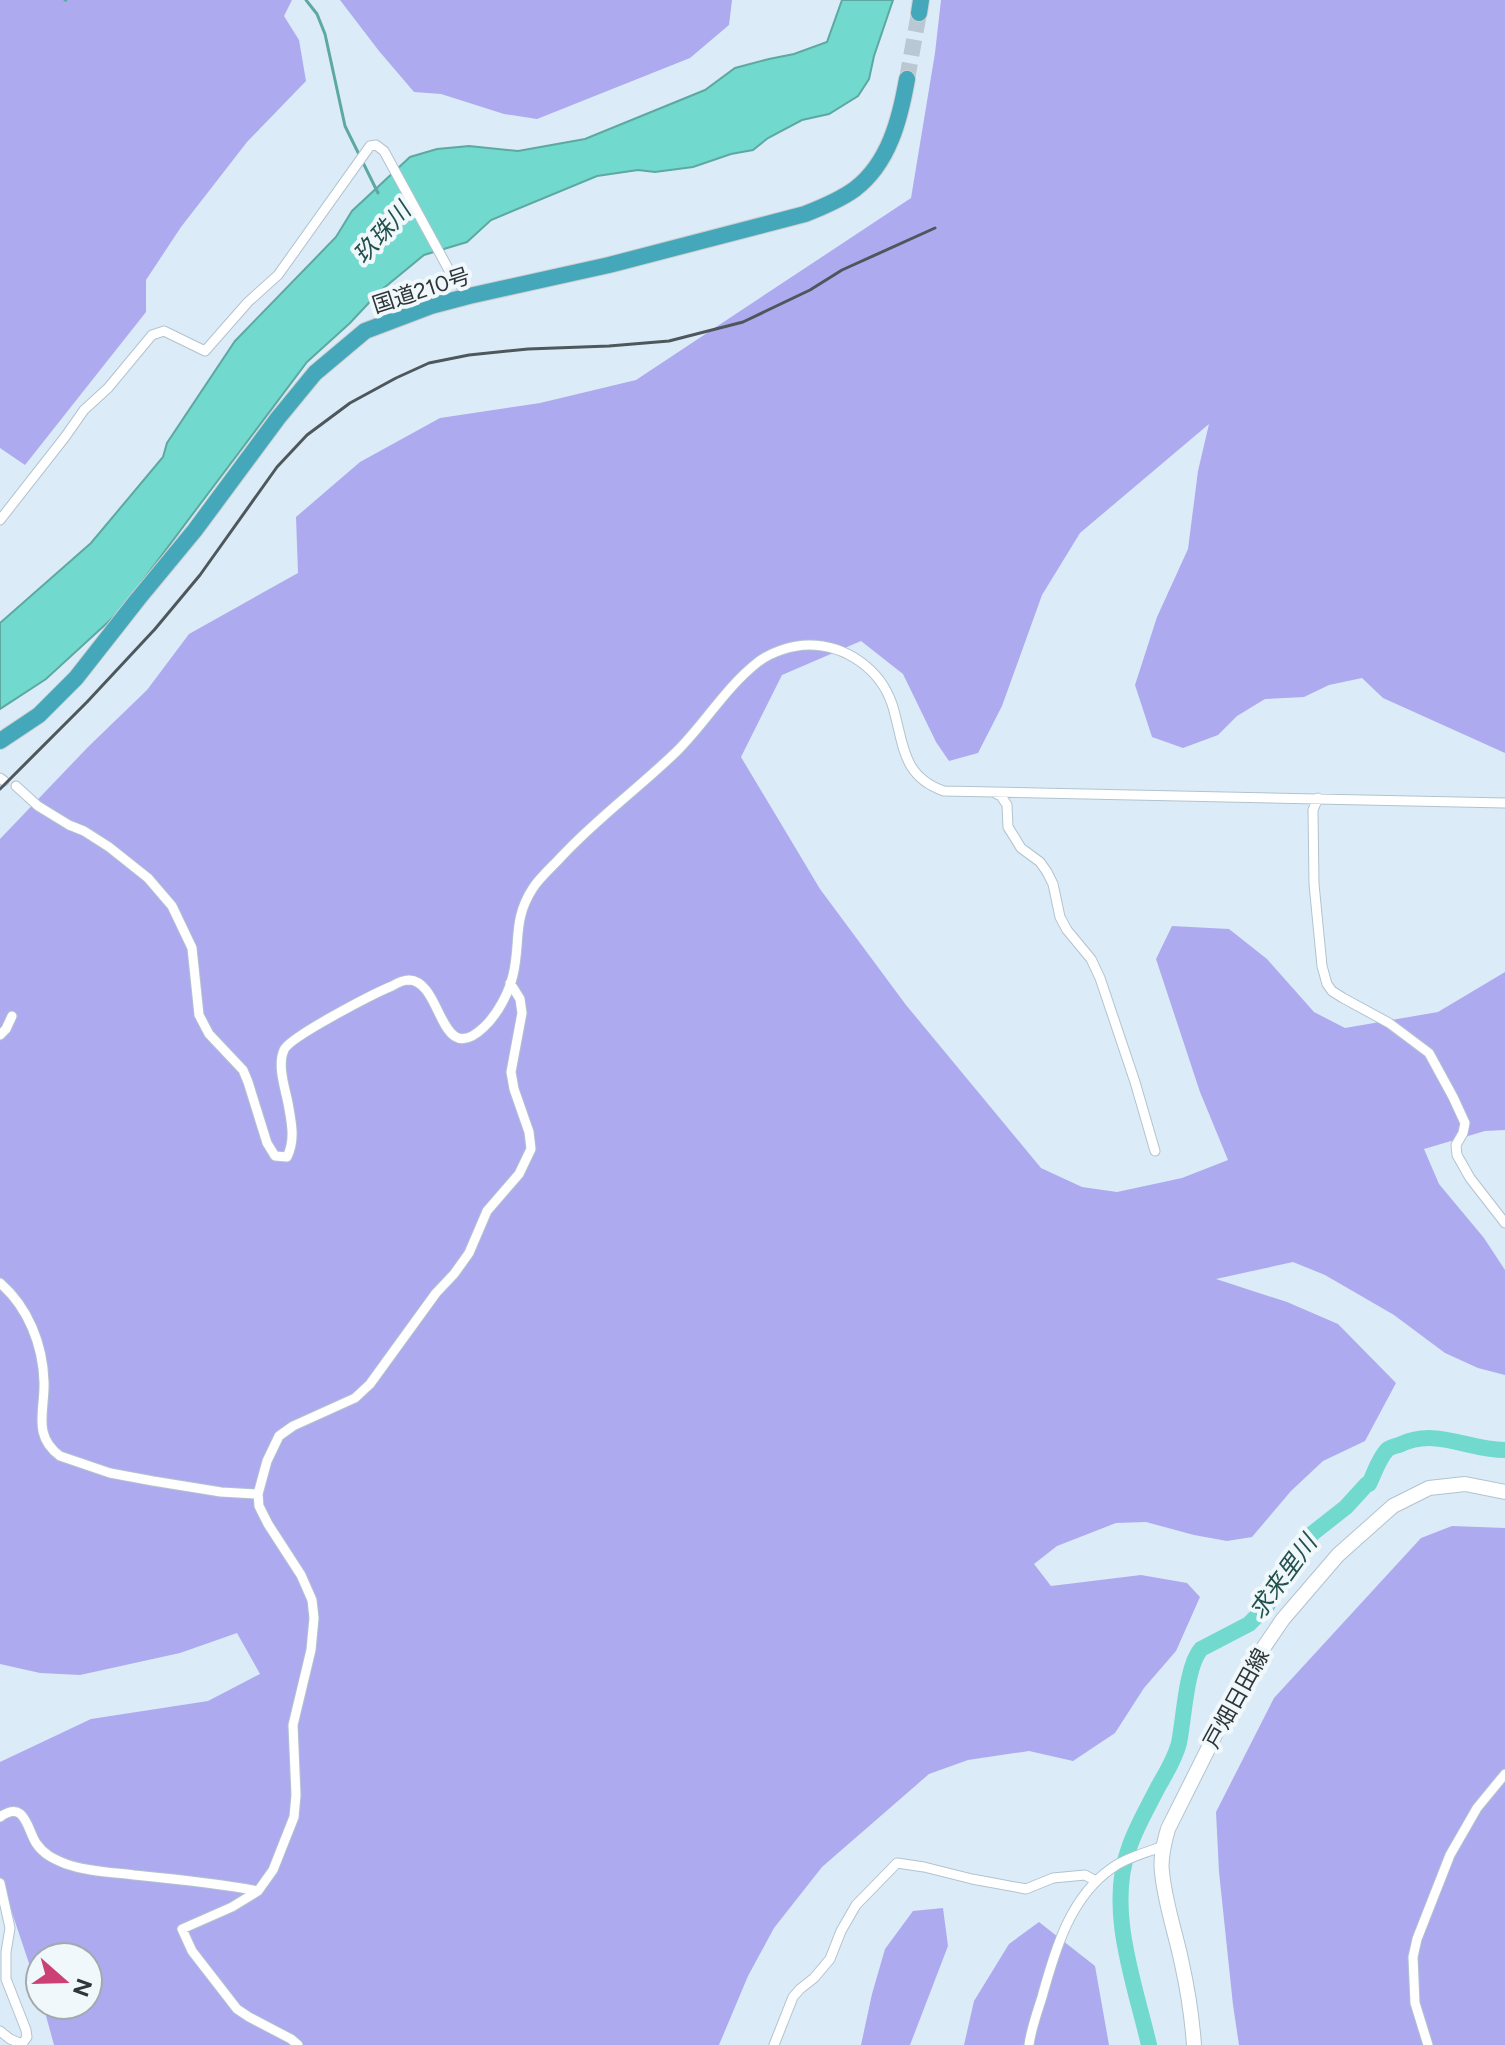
<svg xmlns="http://www.w3.org/2000/svg" width="1505" height="2045" font-family="Figtree,'Noto Sans JP',sans-serif">
<style>
.forest{fill:#aeaaef}
.water{fill:#72d9cf;stroke:#5ea8a2;stroke-width:2}
.lines{fill:none;stroke-linecap:round;stroke-linejoin:round}
.stream{stroke:#5ea8a2;stroke-width:3}
.river{stroke:#72d9cf;stroke-width:16}
.highway-tunnel{stroke:#b9c8d2;stroke-width:16;stroke-dasharray:16 8;stroke-linecap:butt}
.street-casing{stroke:#b2c3ce;stroke-width:11}
.secondary-casing{stroke:#b2c3ce;stroke-width:16}
.highway-casing{stroke:#cdcfd0;stroke-width:18}
.street{stroke:#fff;stroke-width:9}
.secondary{stroke:#fff;stroke-width:14}
.highway{stroke:#45a7ba;stroke-width:16}
.rail{stroke:#4e575c;stroke-width:3}
.labels{text-anchor:middle;stroke-width:8;stroke-linejoin:round;paint-order:stroke}
.street-label{font-size:22px;fill:#2f363a;stroke:#f1f8fc}
.water-label{font-size:24px;font-style:italic;fill:#22504c;stroke:#f1f8fc}
</style>
<rect width="100%" height="100%" fill="#dbecf8"/>
<path class="forest" d="M0,0H292L284,16L299,40L306,81L247,142L181,227L146,280V312L25,465L0,448Z
M340,0H732L729,25L690,58L537,119L504,114L441,94L414,92L379,51Z
M941,0H1505V753L1383,698L1362,678L1329,685L1304,697L1265,699L1237,716L1218,735L1183,748L1152,737L1135,685L1157,617L1188,549L1198,471L1209,424L1080,533L1042,595L1002,706L978,753L949,761L936,742L903,674L861,641L782,675L741,757L820,889L906,1005L1041,1168L1082,1187L1117,1192L1182,1178L1228,1160L1200,1092L1156,959L1172,926L1229,929L1267,959L1314,1012L1345,1028L1438,1012L1505,972V1130L1485,1131L1424,1149L1439,1184L1484,1238L1505,1270V1375L1478,1368L1445,1353L1394,1315L1325,1275L1293,1262L1216,1279L1287,1302L1338,1324L1396,1383L1365,1441L1323,1461L1291,1491L1252,1537L1227,1541L1194,1535L1146,1522L1116,1523L1057,1546L1034,1564L1051,1586L1141,1575L1187,1583L1200,1597L1176,1651L1144,1688L1115,1733L1073,1761L1029,1751L968,1760L929,1774L822,1867L774,1928L748,1976L719,2045H54L43,2005H88V1957H40V1996L0,1877V1762L91,1719L208,1701L260,1674L237,1633L180,1653L80,1675L40,1673L0,1664V839L88,747L147,690L189,634L298,573L296,517L360,462L440,418L540,403L636,380L911,198L935,53Z
M1452,1526L1505,1528V2045H1239L1233,2005L1219,1872L1216,1812L1274,1698L1421,1538Z
M943,1908L948,1946L910,2045H861L872,1994L885,1949L913,1911Z
M1039,1922L1095,1966L1109,2045H964L974,2001L1009,1944Z"/>
<path class="water" d="M842,0H893L874,56L869,79L858,96L829,114L802,120L768,138L753,150L731,154L693,167L655,172L638,170L597,176L491,220L467,242L424,255L379,292L350,323L307,362L119,612L46,679L0,709V623L91,543L163,457L167,443L235,341L336,237L352,211L410,157L437,149L469,146L518,151L585,139L705,90L735,68L769,59L794,54L827,42Z"/>
<g class="lines">
<path class="stream" d="M65,0H66
M306,0L317,14L325,34L345,126L378,193"/>
<path class="river" d="M1149,2045C1135,1984 1106,1909 1129,1848C1136,1827 1148,1807 1158,1787C1166,1773 1175,1759 1179,1743C1184,1719 1186,1666 1201,1649L1249,1624L1267,1606L1290,1562L1313,1533L1346,1507L1367,1484H1369C1374,1474 1379,1458 1387,1450C1390,1447 1395,1446 1399,1445C1436,1427 1467,1450 1505,1450"/>
<path class="highway-tunnel" d="M907,79L919,13"/>
<g class="street-casing">
<path id="street" d="M0,520L65,437L84,410L108,388L152,335L164,331L205,351L248,302L278,275L370,146L376,145L384,151L450,272L469,296
M0,778L4,781
M16,786L38,806L69,825L84,831L109,847L148,878L172,906L192,948L199,1015L209,1034L243,1070L248,1082L267,1143L275,1156L287,1157C296,1139 291,1121 288,1103C285,1088 277,1065 284,1050C289,1037 375,993 392,986C397,983 403,980 409,980C443,981 439,1070 484,1027C497,1015 509,993 513,975C521,943 512,920 533,888C540,877 552,867 561,857C597,818 639,788 677,751C706,722 725,688 758,662C771,652 792,645 809,645C846,645 880,669 892,704C904,741 900,776 944,791L1505,803
M995,793L1001,796L1007,805L1008,827L1021,848L1040,862L1047,872L1053,884L1060,917L1067,930L1091,959L1100,978L1135,1082L1155,1151
M1318,798L1313,810L1314,884L1322,966L1327,984L1332,991L1343,998L1389,1023L1429,1053L1453,1097L1465,1123L1463,1133L1456,1145L1457,1155L1470,1178L1505,1223
M0,1035L6,1029L12,1016
M0,1283C28,1307 43,1345 44,1382C45,1411 32,1435 60,1456L110,1473L153,1481L221,1492L258,1494
M0,1817C25,1799 27,1829 36,1843C44,1855 54,1859 66,1864C89,1872 111,1872 134,1875C175,1879 217,1883 258,1891
M0,1883L10,1928L6,1952V1979L26,2030L27,2037L22,2044L10,2039L0,2031
M298,2045L291,2039L249,2017L237,2009L192,1951L182,1929L232,1907L258,1891L273,1870L294,1817L296,1795L293,1725L311,1650L314,1618L312,1600L301,1575L268,1524L259,1506L258,1494L267,1461L279,1436L293,1426L355,1398L370,1384L436,1293L454,1274L469,1253L487,1211L519,1174L531,1149L529,1132L514,1089L511,1072L522,1013L520,999L510,983
M774,2045L793,1997L800,1989L814,1978L830,1959L841,1931L856,1905L897,1863L924,1867L972,1879L1026,1889L1053,1878L1085,1875L1096,1881
M1029,2045C1031,2029 1037,2013 1042,1997C1055,1950 1070,1897 1112,1868C1127,1857 1146,1853 1163,1846
M1428,2045L1415,2003L1413,1957L1417,1939L1450,1855L1477,1808L1505,1774"/>
</g>
<g class="secondary-casing">
<path id="secondary" d="M1194,2045C1192,2018 1188,1991 1182,1964C1176,1934 1165,1904 1162,1872C1160,1858 1164,1843 1168,1829L1245,1675L1283,1619L1338,1555L1393,1506L1429,1488L1465,1484L1505,1492"/>
</g>
<g class="highway-casing">
<path id="highway" d="M919,13L921,0
M0,741L39,715L76,678L138,599L195,530L278,418L315,373L365,331L431,306L469,296L609,265L805,214C823,207 840,200 855,189C889,163 900,119 907,79"/>
</g>
<use href="#street" class="street"/>
<use href="#secondary" class="secondary"/>
<use href="#highway" class="highway"/>
<path class="rail" d="M0,789L87,702L155,629L200,575L277,467L307,435L350,403L396,378L429,363L469,355L528,349L609,346L669,341L743,322L810,290L842,270L935,228"/>
</g>
<g class="labels">
<g class="street-label">
<text transform="translate(421 290) rotate(-18)" y="8">国道210号</text>
<text transform="translate(1236 1698) rotate(-61)" y="8">戸畑日田線</text>
</g>
<g class="water-label">
<text transform="translate(382 233) rotate(-48)" y="8">玖珠川</text>
<text transform="translate(1283 1577) rotate(-54)" y="8">求来里川</text>
</g>
</g>
<g transform="translate(64 1981) rotate(110)"><circle r="38" fill="#f1f8fc" stroke="#a3aaae" stroke-width="2"/>
<path d="M0-6L14 30L0 20L-14 30Z" fill="#cb4075"/>
<text y="-12" font-size="22" font-weight="bold" text-anchor="middle" fill="#2f363a">N</text>
</g>
</svg>
